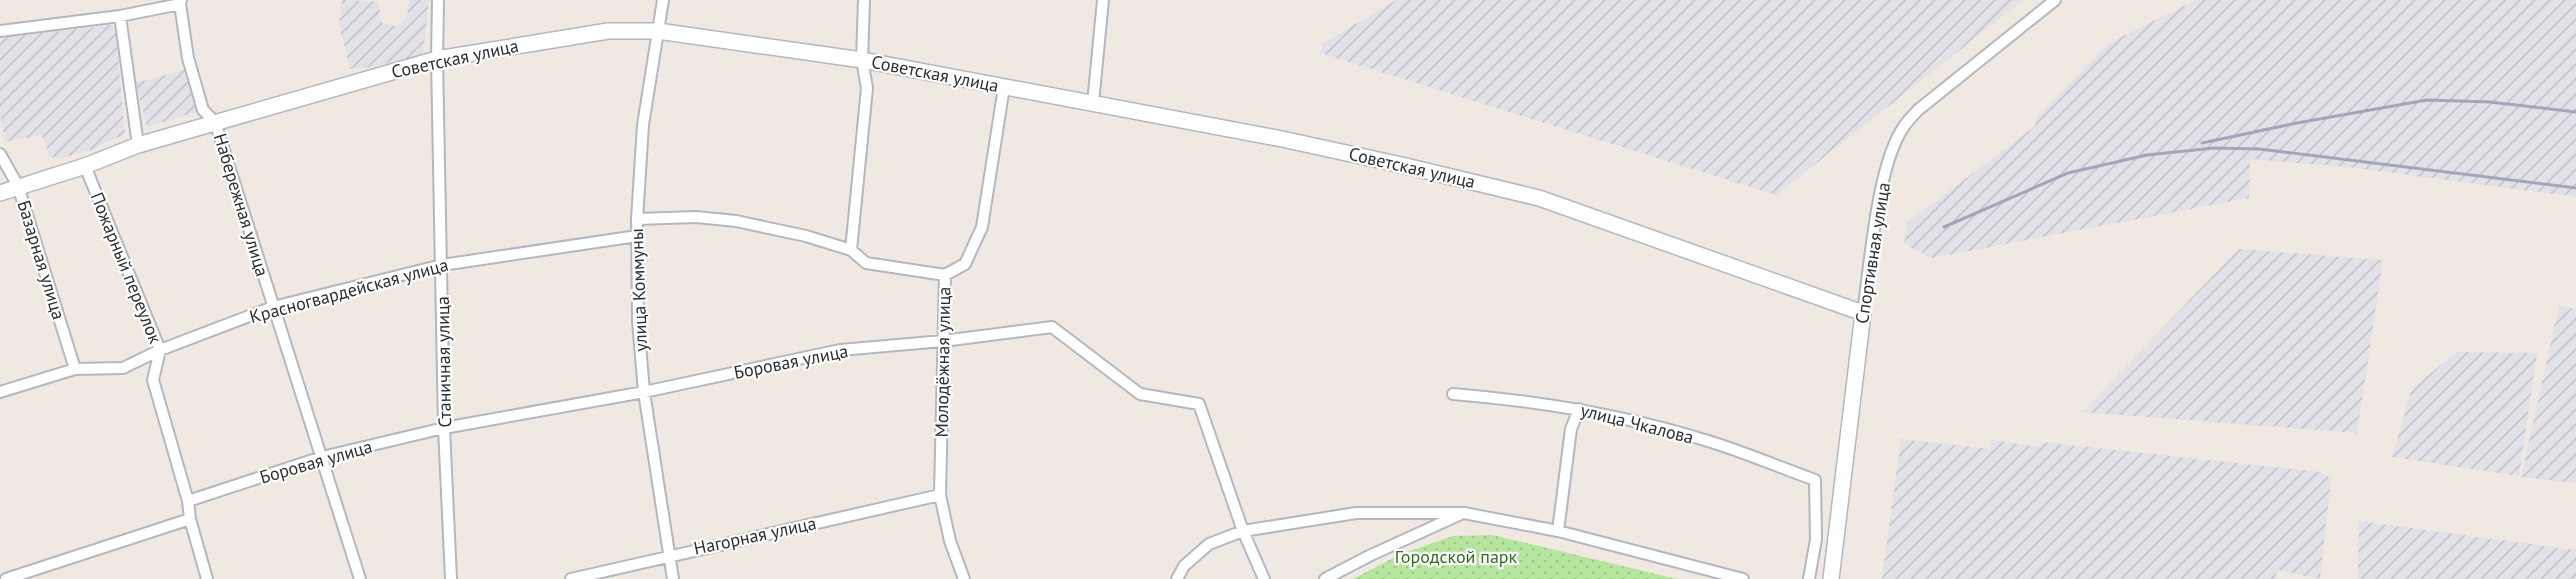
<svg xmlns="http://www.w3.org/2000/svg" width="2576" height="579" font-family="'PT Sans',sans-serif">
<style>
.industrial{fill:url(#industrial-furrows)}
.park{fill:url(#park-dots)}
.lines{fill:none;stroke-linecap:round;stroke-linejoin:round}
.street-casing{stroke:#b4b7c1;stroke-width:14}
.secondary-casing{stroke:#b4b7c1;stroke-width:18}
.street{stroke:#fff;stroke-width:10}
.secondary{stroke:#fff;stroke-width:15}
.rail{stroke:#a3a6b8;stroke-width:3}
.labels{text-anchor:middle;stroke-width:4.5;stroke-linejoin:round;paint-order:stroke}
.street-label{font-size:18px;fill:#2e2e2e;stroke:#fff}
.park-label{font-size:18px;fill:#2c6e1b;stroke:#fff}
</style>
<defs>
<pattern id="industrial-furrows" width="10" height="10" patternUnits="userSpaceOnUse" patternTransform="scale(1.5)"><rect width="10" height="10" fill="#e3e1e8"/><path d="M-1 1l2-2M0 10L10 0M9 11l2-2" fill="none" stroke="#c3c1c7"/></pattern>
<pattern id="park-dots" width="8" height="8" patternUnits="userSpaceOnUse" patternTransform="scale(1.5)"><rect width="8" height="8" fill="#b6e59e"/><path d="M2 2h.1M6 6h.1" fill="none" stroke="#9dc588" stroke-width="1.8" stroke-linecap="round"/></pattern>
</defs>
<rect width="100%" height="100%" fill="#efe9e1"/>
<path class="industrial" d="M342,0L378,2L382,23L396,26L407,18L409,0H429L423,55L371,67L350,69L339,24Z
M1396,0H2023L1776,195L1320,53L1322,44Z
M2196,0H2576V197L2348,167L2250,159L2249,198L1932,258L1904,244L1907,223L2035,126L2036,118L2109,43Z
M115,25L125,134L91,150L58,159L49,156L44,138L38,136L5,142L0,115V41L5,37Z
M186,69L199,111L147,127L136,83Z
M2239,249L2383,260L2357,433L2082,412Z
M2559,306L2576,309V483L2521,477Z
M2457,352L2537,353L2519,476L2392,457L2412,388Z
M1901,439L1990,449L1992,440L2040,447L2041,442L2320,472L2331,479L2320,579L2277,570L2275,579H1882Z
M2359,521L2576,550V579H2358Z"/>
<path class="park" d="M1492,535L1677,579H1353L1401,554L1453,536Z"/>
<g class="lines">
<g class="street-casing">
<path id="street" d="M438,0L437,59L444,428L451,579
M663,0L643,125L637,219L638,321L644,392L673,579
M180,4L188,58L203,110L215,122L360,579
M120,16L138,145
M0,31L120,16L180,4L181,0
M1093,103L1103,0
M0,154L18,186L75,369
M85,166L160,350L153,380L188,501L190,519L207,579
M637,219L696,217L736,221L806,236L851,250L866,263L945,275
M851,250L867,88L862,60L864,0
M945,275L940,495L950,541L964,579
M945,275L965,264L982,227L1004,87
M1863,313C1870,265 1877,166 1903,128C1907,121 1913,116 1918,110L2055,0
M0,392L75,369L123,368L160,350L273,307L442,265L637,236
M1453,394C1539,401 1625,415 1708,441C1744,452 1779,467 1815,480L1816,539L1809,579
M188,501L322,457L444,428L644,392L840,350L943,341L1052,327L1140,394L1199,404L1243,531L1264,579
M1558,531L1571,429L1579,409
M6,579L190,519
M571,579L940,495
M1177,579L1184,566L1209,544L1243,531L1356,513H1464L1558,531L1743,579
M1325,579L1369,556L1461,514"/>
</g>
<g class="secondary-casing">
<path id="secondary" d="M0,193L85,166L138,145L437,59L608,31H658L862,60L1282,139L1406,166L1539,198L1863,313L1831,579"/>
</g>
<use href="#street" class="street"/>
<use href="#secondary" class="secondary"/>
<path class="rail" d="M2202,143L2297,123L2427,100L2490,102L2576,112
M1944,227L2068,173L2147,155L2214,148L2259,149L2576,188"/>
</g>
<g class="labels">
<g class="street-label">
<text transform="translate(455 59) rotate(-12)" y="6">Советская улица</text>
<text transform="translate(935 74) rotate(11)" y="6">Советская улица</text>
<text transform="translate(1412 168) rotate(13)" y="6">Советская улица</text>
<text transform="translate(241 205) rotate(73)" y="6">Набережная улица</text>
<text transform="translate(1873 253) rotate(-81)" y="6">Спортивная улица</text>
<text transform="translate(41 260) rotate(73)" y="6">Базарная улица</text>
<text transform="translate(126 268) rotate(68)" y="6">Пожарный переулок</text>
<text transform="translate(639 290) rotate(-92)" y="6">улица Коммуны</text>
<text transform="translate(349 291) rotate(-15)" y="6">Красногвардейская улица</text>
<text transform="translate(444 362) rotate(-91)" y="6">Станичная улица</text>
<text transform="translate(791 362) rotate(-11)" y="6">Боровая улица</text>
<text transform="translate(943 362) rotate(-89)" y="6">Молодёжная улица</text>
<text transform="translate(1637 424) rotate(14)" y="6">улица Чкалова</text>
<text transform="translate(316 462) rotate(-16)" y="6">Боровая улица</text>
<text transform="translate(755 536) rotate(-12)" y="6">Нагорная улица</text>
</g>
<g class="park-label">
<text x="1456" y="563">Городской парк</text>
</g>
</g>
</svg>
